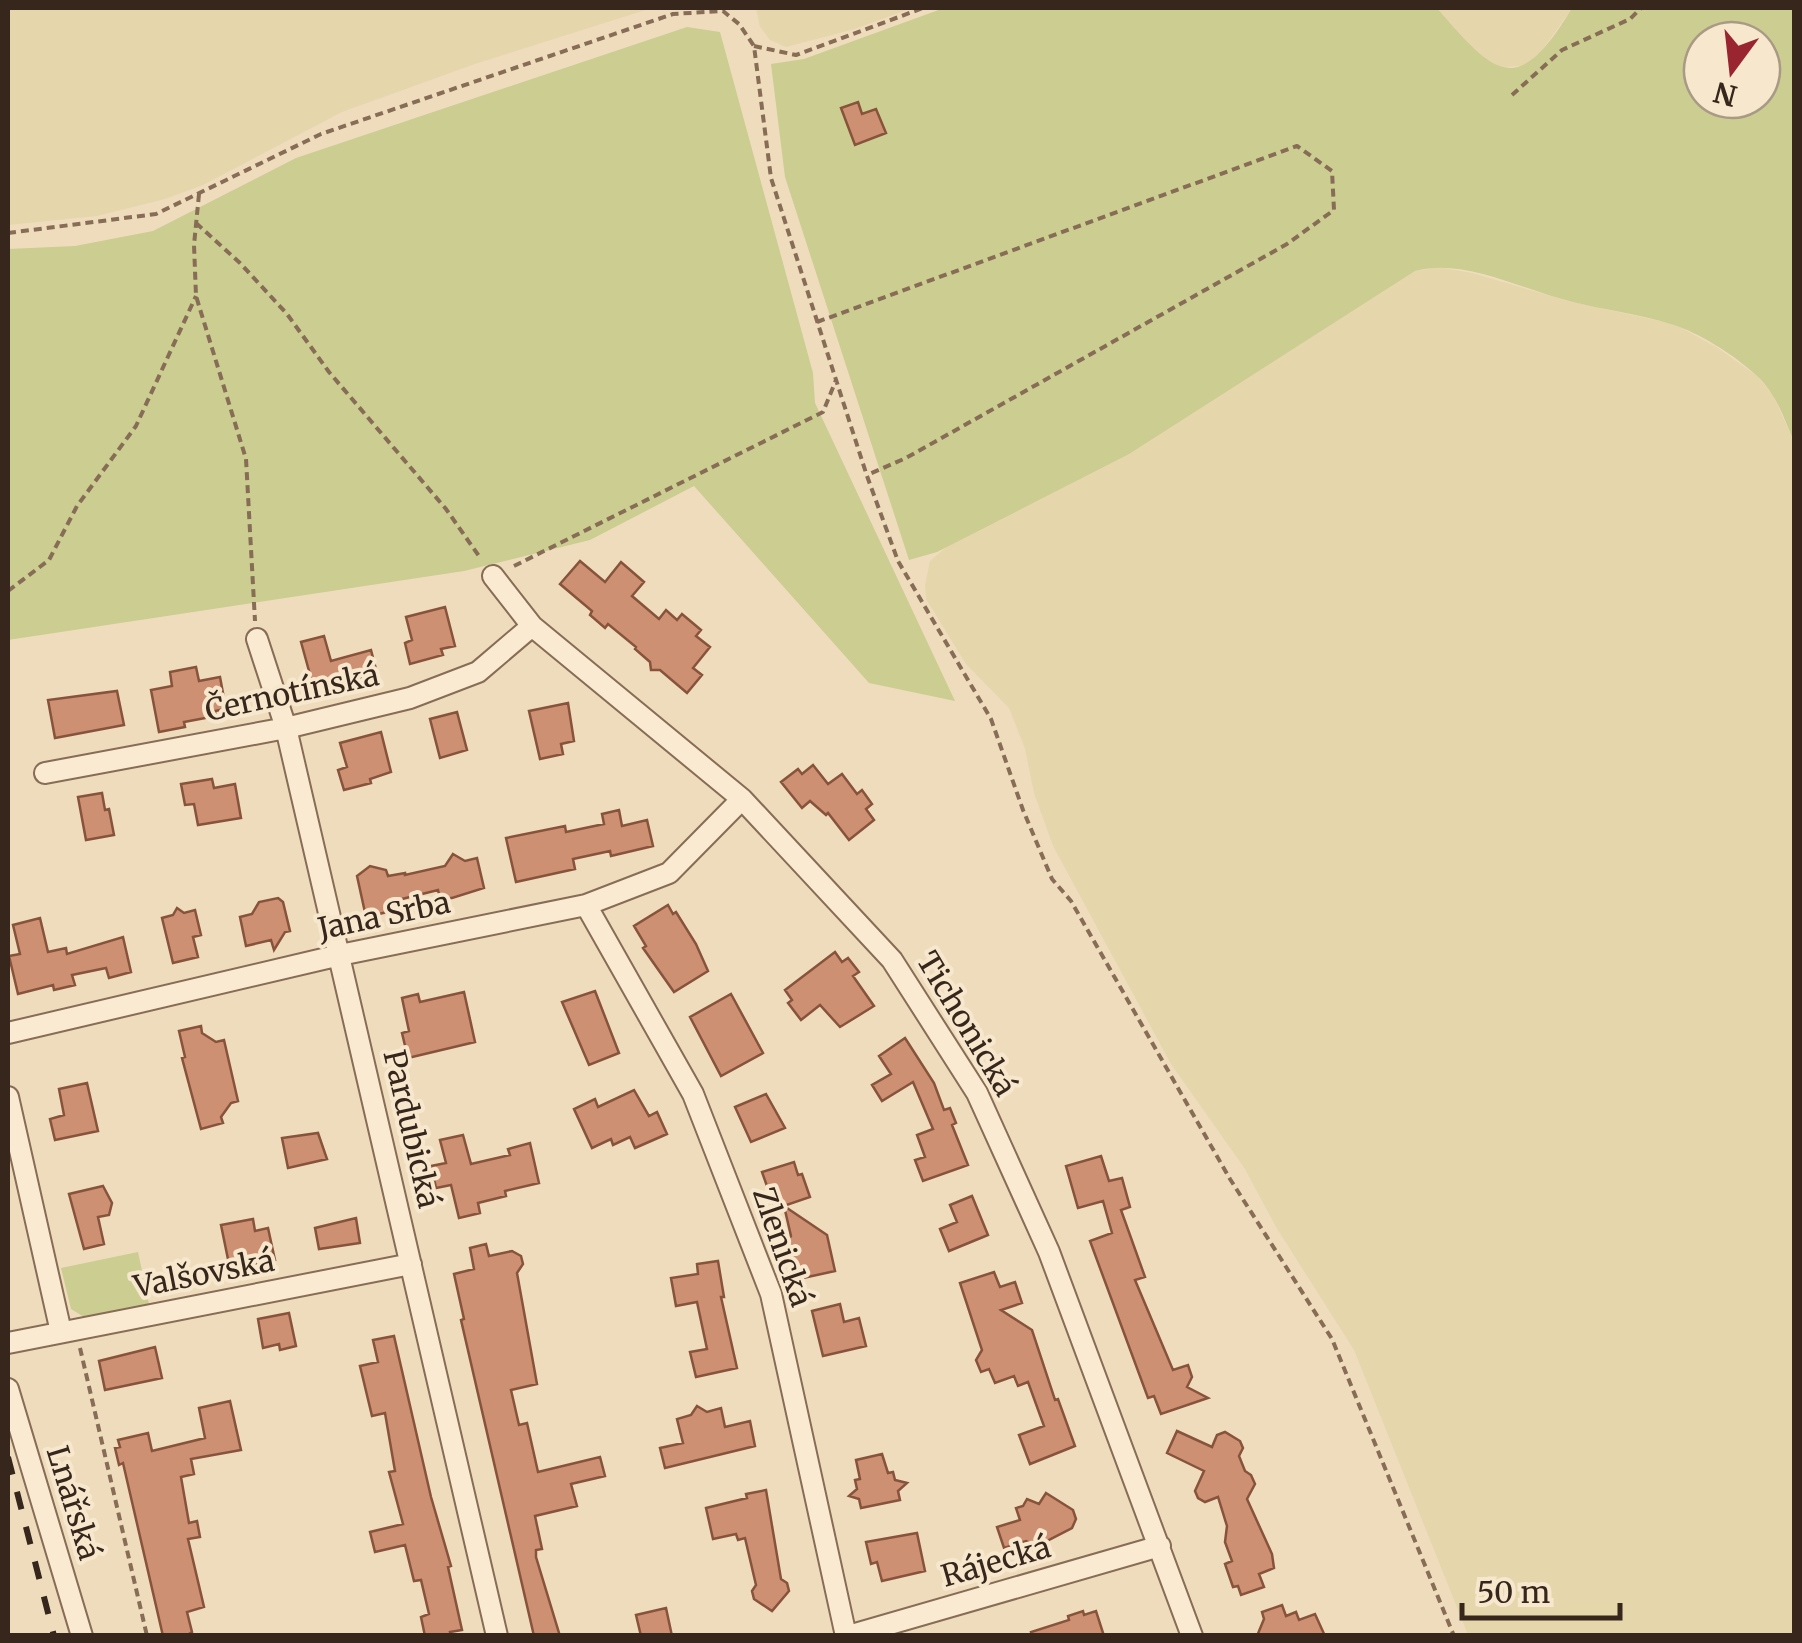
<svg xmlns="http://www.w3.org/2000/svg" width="1802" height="1643" font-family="Merriweather,serif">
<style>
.farmland{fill:#e5d6ab}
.green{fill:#cbcd91;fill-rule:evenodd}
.building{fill:#ce9072;stroke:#87533b;stroke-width:2.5}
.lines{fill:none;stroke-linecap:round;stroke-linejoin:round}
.minor-casing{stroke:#876c56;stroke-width:24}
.path{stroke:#876c56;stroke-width:4;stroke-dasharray:8 5;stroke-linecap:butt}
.minor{stroke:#faead1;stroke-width:20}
.rail{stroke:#36261b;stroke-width:6;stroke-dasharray:18 18;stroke-linecap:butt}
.labels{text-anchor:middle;stroke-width:8;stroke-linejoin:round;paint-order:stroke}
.street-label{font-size:30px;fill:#36261b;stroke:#f6e7cd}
</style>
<rect width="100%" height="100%" fill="#efdcbd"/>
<path class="farmland" d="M8,8H652L475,64L342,112L203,185L165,199L97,216L8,225Z
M756,8H912L855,29L786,47L770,40L760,27Z
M1437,8H1572L1536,59L1523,66L1503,67L1489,64L1474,51Z
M1438,267L1472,273L1568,301L1674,324L1718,348L1757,376L1773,395L1794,442V1635H1468L1354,1350L1276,1227L1245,1169L1171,1064L1053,846L1034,793L1025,749L1009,708L966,664L926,599L925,585L930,561L950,544L1129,453L1415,271Z"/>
<path class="green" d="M944,8H1437C1496,77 1518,98 1572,8H1794V442C1784,418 1776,393 1756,375C1734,355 1700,333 1671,324C1639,314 1605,310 1573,302C1524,291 1465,257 1415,271L1129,454L937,552L909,560L785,177L771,64L804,59ZM1702,40H1762V100H1702Z
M687,27L720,32L813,373L815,403L955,701L869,683L694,486L590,540L464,571L8,640V249L75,246L153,231L296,158Z
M138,1252L149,1304L84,1317L71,1309L61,1268Z"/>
<path class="building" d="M858,102L862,114L876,109L886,133L855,145L841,108Z
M580,561L605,582L621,562L644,582L632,596L659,619L666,610L677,620L682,614L701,630L696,636L710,647L693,668L702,675L687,693L660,670H651L650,662L635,649L636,647L608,624L605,628L590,615L592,611L560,584Z
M445,607L455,646L441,649L443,655L410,664L405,643L412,640L406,617Z
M324,636L331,661L371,650L377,673L314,689L301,642Z
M196,667L199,681L220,677L226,709L215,711L216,716L184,722L185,727L159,732L151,690L172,686L170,672Z
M117,691L124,725L55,738L48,700Z
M568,703L574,741L561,744L563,754L540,759L529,711Z
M457,712L467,750L440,758L430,719Z
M381,732L391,772L370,779L371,783L344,790L338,770L347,767L340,743Z
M813,765L828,784L842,774L857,794L862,790L872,804L866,809L874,820L849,840L828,813L826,815L810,801L802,808L781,782L798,769L802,774Z
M212,779L214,788L235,784L241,818L198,825L194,804L185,805L181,784Z
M102,793L105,810L109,809L114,835L86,840L78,797Z
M619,810L622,826L647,820L653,846L611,856L610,851L573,859L575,869L516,882L506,838L565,826L566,832L604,824L602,814Z
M453,854L465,861L477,858L484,888L452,898H440L438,890L394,901L396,910L366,917L357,876L370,866L386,870L388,876L405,873V875L445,866Z
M278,898L283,902L290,931L285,932L274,950L271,940L246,946L240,917L252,914L259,902Z
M668,905L673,914L676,912L696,944L708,971L674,992L643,948L646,946L634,926Z
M177,908L184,913L195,910L201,935L193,937L198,957L173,963L162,918L173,915Z
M40,918L48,952L66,948L67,954L123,937L131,972L109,978L106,968L72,975L75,985L54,990L53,985L18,994L9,956L20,954L13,925Z
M835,952L842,962L848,958L859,972L853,976L874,1006L840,1027L820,1005L801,1020L788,1003L792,1000L785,990Z
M595,991L619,1053L589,1065L562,1002Z
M464,992L475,1042L408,1058L402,1033L409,1031L402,998L418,994L420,1002Z
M731,994L763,1053L721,1076L690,1017Z
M201,1026L202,1033L216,1042L224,1040L238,1101L231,1103L221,1117L223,1123L201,1129L182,1058L185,1057L179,1031Z
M905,1038L934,1083L944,1110L950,1108L956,1123L952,1125L968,1165L923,1181L915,1160L925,1157L917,1135L933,1129L913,1082L882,1101L872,1085L891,1074L879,1056Z
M87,1083L98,1131L55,1140L50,1119L64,1115L59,1089Z
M634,1090L649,1116L657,1112L667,1134L635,1148L630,1137L613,1145L611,1139L592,1148L574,1109L595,1099L598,1107Z
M766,1094L785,1128L751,1142L735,1107Z
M318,1133L327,1159L288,1168L282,1138Z
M463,1135L471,1164L510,1155L508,1149L530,1143L539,1183L505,1191L506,1196L478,1203L480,1213L459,1218L451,1185L436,1188L431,1166L446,1163L440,1140Z
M1101,1156L1109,1181L1122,1178L1130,1207L1121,1210L1145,1277L1135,1280L1173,1370L1188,1365L1192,1377L1187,1387L1208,1398L1161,1414L1154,1396L1148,1398L1090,1241L1112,1233L1103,1201L1078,1208L1066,1166Z
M794,1162L798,1175L802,1174L810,1197L775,1209L762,1172Z
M103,1186L112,1203L109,1215L98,1217L104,1244L84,1249L69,1194Z
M972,1196L988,1235L949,1251L940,1229L957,1222L950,1205Z
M784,1206L827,1235L835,1271L794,1280L788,1240L791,1236Z
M356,1218L360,1243L319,1249L315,1228Z
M253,1219L255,1231L268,1228L275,1260L230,1269L221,1225Z
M486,1244L489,1256L512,1251L521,1256L523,1264L517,1273L537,1384L511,1390L519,1425L527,1423L538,1472L600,1457L605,1476L571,1484L577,1506L535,1516L542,1549L536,1550V1557L559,1633L549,1636H534L461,1320L464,1319L454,1274L474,1269L470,1248Z
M718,1261L724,1297H721L737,1368L696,1377L690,1352L707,1349L697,1302L676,1306L671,1278L698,1274L697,1264Z
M994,1272L1000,1287L1015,1282L1022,1303L1001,1310L1032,1330L1055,1400L1058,1399L1075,1446L1030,1464L1019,1435L1044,1426L1028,1382L1018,1386L1014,1376L995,1383L989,1369L981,1372L976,1360L982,1350L960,1283Z
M840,1304L844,1322L859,1318L866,1346L823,1356L812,1311Z
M289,1313L296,1346L280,1350L279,1344L263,1348L258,1319Z
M394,1336L431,1497L451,1566L448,1567L462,1630L450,1632L451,1636H425L421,1617L429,1614L421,1580L414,1581L405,1545L375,1552L370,1532L403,1524L389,1472L395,1471L385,1413L372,1416L360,1366L378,1362L373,1340Z
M155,1347L162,1378L105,1390L99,1361Z
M230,1401L241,1450L191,1459L194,1474L181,1477L189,1523L197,1521L200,1537L188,1539L204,1607L187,1612L192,1632L186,1636H163L123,1463L119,1465L115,1448L120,1447L118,1440L148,1433L152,1451L205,1438L199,1408Z
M697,1406L707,1412L721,1408L725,1427L750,1421L755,1446L665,1468L660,1448L683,1443L677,1419L691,1415Z
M1177,1431L1212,1447L1217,1435L1225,1432L1240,1441L1243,1448L1239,1456L1245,1471L1251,1475L1255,1484L1247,1499L1272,1554L1274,1568L1259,1574L1264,1587L1241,1595L1238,1586L1233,1587L1225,1564L1232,1561L1225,1542L1227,1526L1218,1497L1205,1502L1198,1498L1195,1491L1204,1471L1167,1453Z
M882,1454L888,1473L893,1472L895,1480L907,1483L898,1491L900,1500L861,1508L859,1499L849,1496L857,1489L855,1480L860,1479L856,1460Z
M766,1490L781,1579L787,1583L789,1591L772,1611L754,1599L752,1591L756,1585L745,1538L738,1540L736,1534L713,1539L706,1508L747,1498L746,1494Z
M1046,1493L1073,1510L1076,1519L1072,1528L1037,1546L1026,1541L1004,1548L997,1527L1020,1520L1016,1508L1023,1506L1027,1499L1039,1504Z
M917,1533L925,1571L882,1581L877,1562L871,1564L866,1542Z
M1282,1605L1286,1616L1296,1612L1299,1620L1315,1614L1325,1636H1257L1264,1619L1262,1612Z
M666,1608L672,1636H641L636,1615Z
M1083,1611L1084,1615L1096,1611L1104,1636H1032L1031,1632L1069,1620L1068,1616Z"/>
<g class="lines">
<g class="minor-casing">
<path id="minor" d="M493,576L532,626L742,799L892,960L977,1093L1049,1252L1192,1636
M257,639L286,728L497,1636
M45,773L286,728L410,698L478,672L532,626
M586,905L693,1094L771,1294L846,1636
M8,1033L340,955L586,905L669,873L742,799
M8,1097L61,1332
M8,1343L411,1264
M8,1389L82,1636
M848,1636L1160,1546"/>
</g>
<path class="path" d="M754,46L796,55L923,8
M1512,95L1562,50L1630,19L1641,8
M199,194L194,245L196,296L246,459L255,621
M196,223L240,263L287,314L329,372L446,509L481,559
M8,233L156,214L321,134L673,14L723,11L739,24L754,46L771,178L867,476L898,561L991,719L1023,810L1052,879L1071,901L1230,1179L1332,1339L1454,1636
M817,322L1297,146L1332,171L1334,210L1287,244L906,458L867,475
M514,566L823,412L836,380
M8,591L49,560L77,506L136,426L196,296
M80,1348L147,1636"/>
<use href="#minor" class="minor"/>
<path class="rail" d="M8,1457L54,1636"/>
</g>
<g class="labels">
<g class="street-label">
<text transform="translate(292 693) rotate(-12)" y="10">Černotínská</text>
<text transform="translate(384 916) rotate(-12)" y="10">Jana Srba</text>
<text transform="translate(966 1024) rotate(59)" y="10">Tichonická</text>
<text transform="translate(411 1129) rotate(77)" y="10">Pardubická</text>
<text transform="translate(782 1247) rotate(71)" y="10">Zlenická</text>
<text transform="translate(204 1274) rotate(-11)" y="10">Valšovská</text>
<text transform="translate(73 1503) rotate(73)" y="10">Lnářská</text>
<text transform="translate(996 1562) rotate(-16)" y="10">Rájecká</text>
</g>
</g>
<rect width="1802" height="1643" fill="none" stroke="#36261b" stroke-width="20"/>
<g transform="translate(1732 70) rotate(195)"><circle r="48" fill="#f6e7cd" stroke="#a99a86" stroke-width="2.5"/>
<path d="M0-8L18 38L0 25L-18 38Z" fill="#982530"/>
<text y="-15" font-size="28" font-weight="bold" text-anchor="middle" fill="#36261b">N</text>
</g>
<path d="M1462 1603v15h158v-15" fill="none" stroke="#36261b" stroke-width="5"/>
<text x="1477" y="1603" font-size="30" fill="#36261b" stroke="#f6e7cd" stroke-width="8" paint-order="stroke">50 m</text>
</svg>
